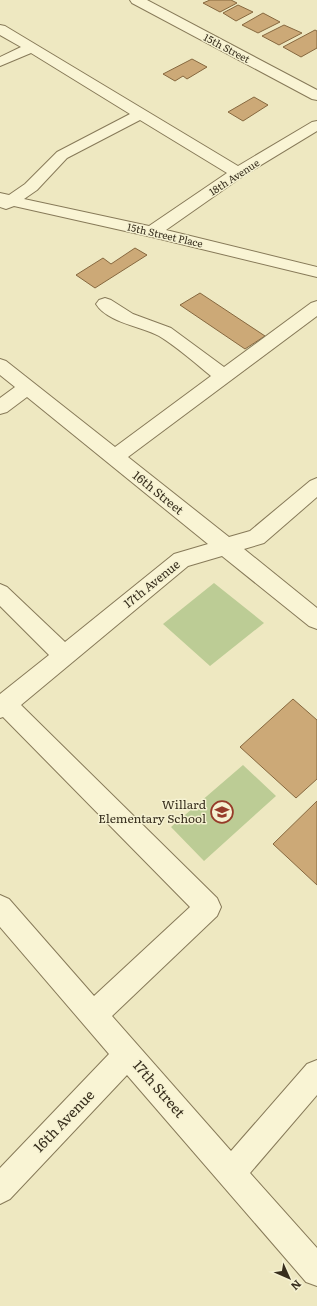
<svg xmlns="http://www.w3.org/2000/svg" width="317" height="1306" font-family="Literata,serif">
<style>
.green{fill:#bccc95}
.building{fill:#cca977;stroke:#86683f}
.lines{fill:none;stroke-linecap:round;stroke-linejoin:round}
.minor-casing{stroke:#877a59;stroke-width:2}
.minor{fill:#f9f4d4;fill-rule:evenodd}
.labels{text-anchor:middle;stroke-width:3;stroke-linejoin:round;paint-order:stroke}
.far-street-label{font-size:10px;fill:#372e1d;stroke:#f5f1d1}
.street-label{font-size:12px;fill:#372e1d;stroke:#f5f1d1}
.poi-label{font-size:12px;fill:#372e1d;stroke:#f5f1d1;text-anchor:end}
.near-street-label{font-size:14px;fill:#372e1d;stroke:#f5f1d1}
</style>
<rect width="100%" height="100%" fill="#eee8c1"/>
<path class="green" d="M214,583L264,623L210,666L163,624Z
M243,765L276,796L204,861L171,827Z"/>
<path class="building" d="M210,0H231L237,3L220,12L203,3Z
M238,5L253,12L236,21L223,13Z
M263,13L280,22L258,33L242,25Z
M284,25L302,33L279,45L262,36Z
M315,30L317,31V48L301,57L283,47Z
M192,59L207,67L187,79L183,76L175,81L163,74Z
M254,97L268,105L243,121L228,112Z
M135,248L147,255L95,288L76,275L103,258L111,264Z
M200,293L265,336L245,349L180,305Z
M293,699L317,720V779L296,798L240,747Z
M317,801V885L273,844Z"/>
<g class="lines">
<g class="minor-casing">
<path id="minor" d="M130,0H147L317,90V100L312,99L132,3Z
M0,25L5,26L238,166L312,122L317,121V131L243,176L166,230L317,267V277L152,237L14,206L6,209L0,207V193L9,195L25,184L57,152L130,114L31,53L0,66V57L21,47L0,35ZM140,120L227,173L149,226L24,199L37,190L67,158Z
M105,298L111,300L133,314L171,328L224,367L311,303L317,301V316L128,457L229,537L250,531L310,481L317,478V497L264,543L244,549L317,608V629L309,626L222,556L188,566L21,705L217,898L221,907L217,916L112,1016L231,1151L307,1064L317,1060V1095L250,1173L317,1248V1286L306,1282L127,1075L10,1199L0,1204V1168L109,1054L0,927V895L9,899L94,996L190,907L3,717L0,718V694L49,655L0,606V584L7,587L65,642L174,554L208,544L27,397L7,412L0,414V398L15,387L0,375V359L6,361L115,447L211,376C195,363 177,347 159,336C141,326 108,323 96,304L99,300Z"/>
</g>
<use href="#minor" class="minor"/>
</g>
<defs>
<g id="school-ring" transform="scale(1.15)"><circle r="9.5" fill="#f5f1d1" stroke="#963b29" stroke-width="1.5"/><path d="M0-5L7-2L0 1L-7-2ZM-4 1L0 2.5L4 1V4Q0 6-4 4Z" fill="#963b29"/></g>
</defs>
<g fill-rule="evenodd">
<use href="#school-ring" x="222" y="812"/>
</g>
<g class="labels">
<g class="far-street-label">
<text transform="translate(227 48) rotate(28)" y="4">15th Street</text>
<text transform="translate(234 177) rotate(-33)" y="4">18th Avenue</text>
<text transform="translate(165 235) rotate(13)" y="4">15th Street Place</text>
</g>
<g class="street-label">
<text transform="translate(158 493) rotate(39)" y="4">16th Street</text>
<text transform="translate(152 584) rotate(-39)" y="4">17th Avenue</text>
</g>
<g class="poi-label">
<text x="206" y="809">Willard<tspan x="206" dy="14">Elementary School</tspan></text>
</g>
<g class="near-street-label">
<text transform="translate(159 1089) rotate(49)" y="5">17th Street</text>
<text transform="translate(64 1121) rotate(-46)" y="5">16th Avenue</text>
</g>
</g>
<g transform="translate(289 1278) rotate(135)" stroke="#f5f1d1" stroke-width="3" paint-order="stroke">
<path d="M0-3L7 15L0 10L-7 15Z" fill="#372e1d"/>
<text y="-6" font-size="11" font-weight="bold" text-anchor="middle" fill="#372e1d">N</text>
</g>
</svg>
